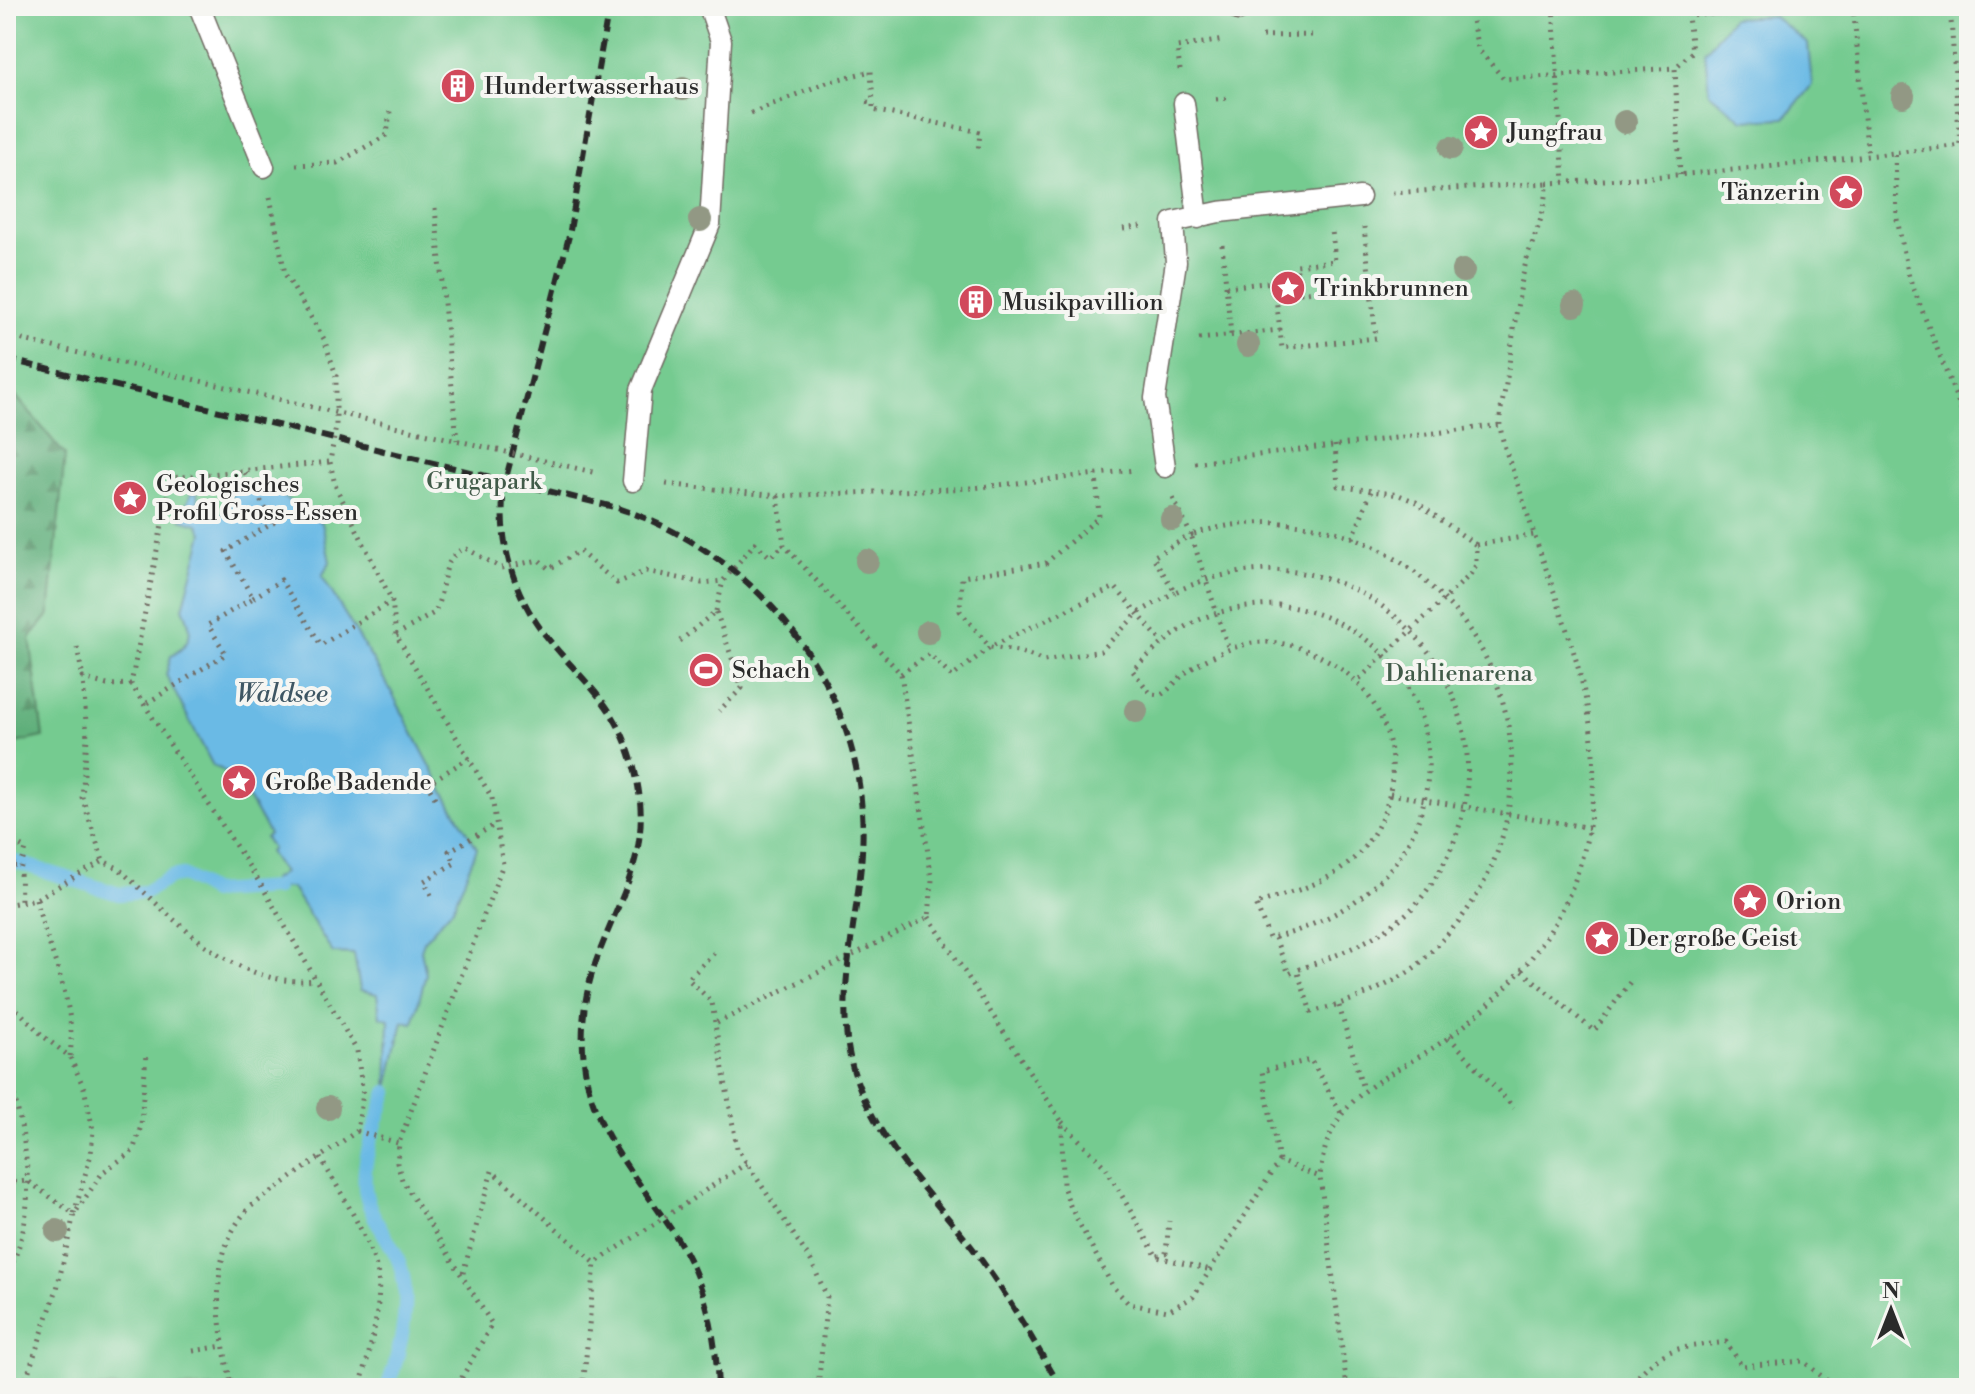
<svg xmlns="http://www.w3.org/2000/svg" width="1975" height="1394" font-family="'Libre Bodoni',serif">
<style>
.green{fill:#74cb90;stroke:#507b5e;stroke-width:2}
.forest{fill:url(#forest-firs);stroke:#456d52;stroke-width:2}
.water{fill:#6abae5;stroke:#4a7288;stroke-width:2}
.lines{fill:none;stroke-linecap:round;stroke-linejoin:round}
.stream{stroke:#6abae5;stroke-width:14}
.lane-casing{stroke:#716b63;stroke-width:23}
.path{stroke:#716b63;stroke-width:5;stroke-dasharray:2 6;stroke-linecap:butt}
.lane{stroke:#fff;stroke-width:20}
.rail{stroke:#2b2b2b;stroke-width:6;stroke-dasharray:12 6;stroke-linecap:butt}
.path-bridge{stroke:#716b63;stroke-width:5;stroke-dasharray:2 6;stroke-linecap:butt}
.tree{fill:#929884}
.labels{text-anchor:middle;stroke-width:8;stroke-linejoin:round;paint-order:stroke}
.poi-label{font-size:24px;fill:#2b2b2b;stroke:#f6f6f2;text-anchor:start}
.park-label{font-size:24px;fill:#415b49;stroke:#f6f6f2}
.water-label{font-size:26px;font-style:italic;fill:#3e5663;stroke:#f6f6f2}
</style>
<defs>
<pattern id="forest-firs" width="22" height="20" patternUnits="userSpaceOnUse" patternTransform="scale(2)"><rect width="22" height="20" fill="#5faf7a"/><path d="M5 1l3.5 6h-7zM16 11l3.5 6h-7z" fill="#4f8f64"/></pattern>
</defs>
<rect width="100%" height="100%" fill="#f6f6f2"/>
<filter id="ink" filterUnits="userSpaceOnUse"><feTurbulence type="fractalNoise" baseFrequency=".0125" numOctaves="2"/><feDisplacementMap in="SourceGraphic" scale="16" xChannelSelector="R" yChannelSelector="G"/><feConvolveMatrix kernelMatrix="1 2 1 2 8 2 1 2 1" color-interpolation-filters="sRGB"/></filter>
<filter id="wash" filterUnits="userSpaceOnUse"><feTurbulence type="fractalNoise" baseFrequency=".006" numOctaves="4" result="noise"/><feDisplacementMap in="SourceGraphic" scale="32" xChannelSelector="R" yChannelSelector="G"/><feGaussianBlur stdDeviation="1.8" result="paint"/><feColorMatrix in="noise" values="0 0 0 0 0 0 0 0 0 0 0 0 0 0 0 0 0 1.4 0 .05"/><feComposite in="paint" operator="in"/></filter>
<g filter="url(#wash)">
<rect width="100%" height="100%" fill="#f4e2cb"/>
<path class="green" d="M6,6H1969V1388H6Z"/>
<path class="forest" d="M6,384L65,455L49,615L30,638L43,737L6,745Z"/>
<path class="water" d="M1773,16L1808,44L1812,85L1785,118L1743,120L1709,93L1705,52L1732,18Z
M270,488L322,523L330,562L322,576L391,691L444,792L477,848L453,908L425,939L421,950L426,974L413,1023L403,1021L387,1092L389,1019L380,1017L377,994L360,990L354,954L333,953L292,888H276L272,880L283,873L269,852L272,849L265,838L269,834C255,812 239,773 213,766L166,675L171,656C194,643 193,629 183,608L203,533L198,524L181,519L191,493L197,492L198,503L208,514H224L231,504L233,489Z"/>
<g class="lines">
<path class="stream" d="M6,859L119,894L145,892L171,877L183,875L212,892L276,888
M387,1092C377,1123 362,1155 365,1188C367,1211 386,1235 396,1255C415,1293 401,1351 387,1388"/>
</g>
</g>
<g filter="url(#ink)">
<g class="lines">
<g class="lane-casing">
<path id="lane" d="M199,6L264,167
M1239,6V10
M1184,103L1198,218
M1165,467L1155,398L1176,262L1173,222L1219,212L1360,197
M633,481L641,390L710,224L721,41L709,6"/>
</g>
<path class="path" d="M1469,6L1478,49L1504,79L1675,68
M1553,6L1564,182
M1688,6V16L1803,6
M1853,6L1868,157
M1950,6L1960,145
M1262,36L1313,35
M1180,70L1177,47L1224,40
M1216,99L1231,98
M867,102L873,103V110L980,132L978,152
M751,113L827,82L871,71L873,103
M1895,155L1897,219L1909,277L1969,430
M296,165L337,163L387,135L390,111
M1680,175L1675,68L1692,52L1688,16
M1547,183C1688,177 1829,161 1969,144
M270,197L285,274L324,339L336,375V426L330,462L335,485L392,601L396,635L492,798L503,864L399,1143L397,1163L402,1180L492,1324L456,1388
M435,208L457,440
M1123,229L1141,226
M1222,245L1231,335
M1226,287L1274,282
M1300,293L1370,283
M1276,295L1300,293L1298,279
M1280,330L1274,282L1298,279L1296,265L1335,261L1332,231
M1199,339L1280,330L1282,348L1376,338L1364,227
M1335,445L1338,486L1399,495L1416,502L1476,545V565L1470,575L1357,681
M1195,463L1500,425
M1096,474L1099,517L1046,563L962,577L960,611L990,647L1018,651L1044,661L1101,651L1138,613L1175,592
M666,484L778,496L972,488L1134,470
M778,496L784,545L901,674L932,880L929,917L715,1024L737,1148L811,1261L827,1297L818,1388
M1173,498L1191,535L1153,557L1175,592C1377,498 1554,728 1422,897C1392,935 1341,954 1297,970L1311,1012C1346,1003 1380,991 1411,970C1422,963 1432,950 1441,941C1530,852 1536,706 1454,610C1424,576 1390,550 1346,535C1295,519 1242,518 1191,535L1229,650
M1353,538L1371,491
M1476,545L1534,535
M253,598L281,580L321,645L392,601
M1278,605C1456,628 1483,848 1320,921C1305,928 1286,936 1269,938L1256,904C1287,893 1325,885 1350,862C1422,795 1398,685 1308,651C1289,643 1264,639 1243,645C1224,650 1205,659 1188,671C1178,678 1172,688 1161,695L1151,694L1132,670C1184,623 1206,607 1278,605Z
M716,611L723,581L755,543L770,557L784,545
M396,635L434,613C446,593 439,558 465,548L501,568L539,560L549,569L579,551L617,583L646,571L702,583L723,581
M680,641L716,611L742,688L719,711
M77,647L83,678
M901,674L929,654L952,677L990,647L1115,587L1162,642
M131,684L107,685L83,678L87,738L82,797L103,861L118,868C173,917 234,990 315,980
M147,703L226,654L208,625L253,598L226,551L273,523L244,471
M1390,794L1591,828
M435,798L427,784L469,758
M6,839L26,849L20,870L21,901
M6,865H22
M431,895L424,881L455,863L449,851L496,824
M36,899C48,953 77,1000 70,1057
M6,905L36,899L103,861
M929,917L1062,1122L1063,1186L1071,1208L1113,1287L1129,1304L1168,1311L1193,1297L1279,1161L1320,1177
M1275,938L1289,974L1297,970
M714,953L688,979L712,1002L715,1023
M1522,971L1594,1031L1633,978
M6,998L43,1036L70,1057L84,1088L93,1130L91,1154L74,1214
M1339,1006L1363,1089
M1449,1037L1514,1108
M6,1064C25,1133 43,1209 6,1276
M1062,1122L1106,1168L1157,1257L1211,1270
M357,1131L398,1143
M320,1158C337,1185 374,1246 378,1276C382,1309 368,1356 360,1388
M1279,1161L1262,1071L1311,1060L1341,1113
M6,1183L28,1181L74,1214L57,1289L23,1388
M77,1210L103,1172L133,1151L141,1126L146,1054
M1158,1256L1166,1253L1169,1221
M463,1273L492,1171L595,1263L747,1163
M193,1351L223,1346
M232,1388C219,1328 203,1256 250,1207L357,1131L363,1094L357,1051L263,888L131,684L171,478L330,462
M583,1388L595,1263
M1347,1388L1320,1177C1327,1093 1389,1079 1448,1038C1503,998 1556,939 1577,874C1623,736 1563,630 1523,500C1516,477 1503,450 1500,425C1499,413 1504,396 1506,384C1512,346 1516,307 1524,270C1531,240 1547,214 1547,183L1391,193
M1628,1388C1663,1345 1674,1349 1726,1342L1742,1366L1803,1361L1836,1388
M1944,1388L1969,1374"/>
<use href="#lane" class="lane"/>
<path class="rail" d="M609,6L569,236L505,482C496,536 512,593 546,636C584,684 615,701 633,764C657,850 620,892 594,967C583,1000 580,1036 585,1069C594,1137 646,1187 680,1243C707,1288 716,1337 718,1388
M6,359L618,508C764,556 872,695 862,852C858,922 833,1000 853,1069C875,1142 932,1195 977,1254C1008,1296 1035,1343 1061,1388"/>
<path class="path-bridge" d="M6,336L597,473"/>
</g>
<g class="tree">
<circle cx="683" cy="89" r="12"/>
<circle cx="1903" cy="96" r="12"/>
<circle cx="1625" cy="122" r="12"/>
<circle cx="1451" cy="148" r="12"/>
<circle cx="700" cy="220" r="12"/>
<circle cx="1463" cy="271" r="12"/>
<circle cx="1574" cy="305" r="12"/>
<circle cx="1248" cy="345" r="12"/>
<circle cx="1172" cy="519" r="12"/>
<circle cx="867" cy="561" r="12"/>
<circle cx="928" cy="632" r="12"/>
<circle cx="1136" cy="711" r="12"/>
<circle cx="328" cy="1108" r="12"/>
<circle cx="57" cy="1231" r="12"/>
</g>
</g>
<defs>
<g id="building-disc" transform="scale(1.8)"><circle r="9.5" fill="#d1495b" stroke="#f6f6f2"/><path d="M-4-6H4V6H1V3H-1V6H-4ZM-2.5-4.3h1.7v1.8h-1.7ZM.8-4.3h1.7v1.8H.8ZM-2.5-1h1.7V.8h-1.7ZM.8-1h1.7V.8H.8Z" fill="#fff"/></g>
<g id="sight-disc" transform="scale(1.8)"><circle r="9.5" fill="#d1495b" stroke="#f6f6f2"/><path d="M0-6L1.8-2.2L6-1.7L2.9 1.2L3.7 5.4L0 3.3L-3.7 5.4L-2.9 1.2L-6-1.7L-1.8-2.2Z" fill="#fff"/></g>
<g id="stadium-disc" transform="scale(1.8)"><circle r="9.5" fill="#d1495b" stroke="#f6f6f2"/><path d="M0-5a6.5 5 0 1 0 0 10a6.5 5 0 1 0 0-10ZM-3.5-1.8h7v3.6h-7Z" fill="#fff"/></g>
</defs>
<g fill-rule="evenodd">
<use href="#building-disc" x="458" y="86"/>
<use href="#sight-disc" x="1481" y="132"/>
<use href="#sight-disc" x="1846" y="192"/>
<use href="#sight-disc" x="1288" y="288"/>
<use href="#building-disc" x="976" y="302"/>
<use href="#sight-disc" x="130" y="498"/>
<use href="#stadium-disc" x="706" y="670"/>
<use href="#sight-disc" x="239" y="782"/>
<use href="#sight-disc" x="1750" y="901"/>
<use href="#sight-disc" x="1602" y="938"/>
</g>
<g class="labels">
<g class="poi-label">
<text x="484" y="94">Hundertwasserhaus</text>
<text x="1507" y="140">Jungfrau</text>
<text x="1820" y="200" text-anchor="end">Tänzerin</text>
<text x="1314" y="296">Trinkbrunnen</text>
<text x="1002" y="310">Musikpavillion</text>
<text x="156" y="492">Geologisches<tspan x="156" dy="28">Profil Gross-Essen</tspan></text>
<text x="732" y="678">Schach</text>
<text x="265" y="790">Große Badende</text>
<text x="1776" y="909">Orion</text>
<text x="1628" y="946">Der große Geist</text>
</g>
<g class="park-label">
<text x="484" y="489">Grugapark</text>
<text x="1459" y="681">Dahlienarena</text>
</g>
<g class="water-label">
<text x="282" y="702">Waldsee</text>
</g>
</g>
<rect width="1975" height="1394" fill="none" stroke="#f6f6f2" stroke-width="32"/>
<g transform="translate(1891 1310)" stroke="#f6f6f2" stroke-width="6" paint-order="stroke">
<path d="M0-6L14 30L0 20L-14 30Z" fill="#2b2b2b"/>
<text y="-12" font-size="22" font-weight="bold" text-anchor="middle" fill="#2b2b2b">N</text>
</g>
</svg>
